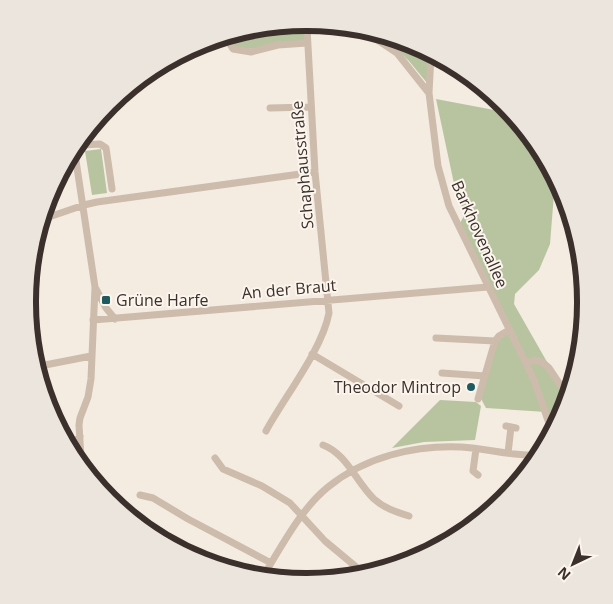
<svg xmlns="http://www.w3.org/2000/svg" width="613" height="604" font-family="'Open Sans',sans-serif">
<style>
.green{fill:#b8c4a0}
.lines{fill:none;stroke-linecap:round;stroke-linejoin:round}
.minor{stroke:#cdbbac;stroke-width:7}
.poi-dot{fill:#1f5a5e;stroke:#fbf5ee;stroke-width:2}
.labels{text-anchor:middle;stroke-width:4;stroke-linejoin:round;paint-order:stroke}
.street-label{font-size:16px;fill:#3b302b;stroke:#fbf5ee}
.poi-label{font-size:16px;fill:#3b302b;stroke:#fbf5ee;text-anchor:start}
.rim{fill:none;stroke:#3b302b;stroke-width:6}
</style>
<rect width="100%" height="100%" fill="#f4ebe1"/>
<path class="green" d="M307,23L322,26L307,24L306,42L263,49L235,48L230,39V38L284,27L300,28L301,24Z
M385,38L414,44L430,55L427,83L409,61Z
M436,99L510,113L555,181L550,244L539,270L515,294L514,304L567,397L565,409L552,429L546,412L486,408L480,397L496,341L508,332L459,225L465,214L456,193Z
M101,149L107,193L92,195L85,151Z
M440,400L476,402L481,406L475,440L424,442L392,448Z"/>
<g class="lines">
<path class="minor" d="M287,26L360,33
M370,35L397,53L428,92
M227,39L233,49L251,52L278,45L307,43
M431,55L429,93L438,166L449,206L534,380L551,429
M161,70L227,38
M270,108L311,107
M82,145L100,144L106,148L112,189
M75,154L95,287L91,379L88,397L80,418L79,425L81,458
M43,219L84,205L97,202L315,172
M96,289L106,308L115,319
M93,320L488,287
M436,338L495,341
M312,354L399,406
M526,364L533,360L542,362L549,368L567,395
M40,366L91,356
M442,373L485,376
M478,399L495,341L499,336L509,330
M506,426L516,428
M266,431C285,396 322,350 329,313L315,172L307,28
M72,445L80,436
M323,445C347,454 356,482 374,499C384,508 396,512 409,516
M476,449L473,471L478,475
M508,453L511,427
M215,458L223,469L262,486L290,503L325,541L361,571
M140,495L153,498L188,519L271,563
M265,573C283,544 301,509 328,487C365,457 414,445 461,447C486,448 509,456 534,455"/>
</g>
<g class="poi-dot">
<rect x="101" y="295" width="10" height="10" rx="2.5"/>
<circle cx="471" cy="387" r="5"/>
</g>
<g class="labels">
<g class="street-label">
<text transform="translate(302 165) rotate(-95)" y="6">Schaphausstraße</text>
<text transform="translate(480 234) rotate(66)" y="6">Barkhovenallee</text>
<text transform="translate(289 289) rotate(-5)" y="6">An der Braut</text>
</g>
<g class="poi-label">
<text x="116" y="306">Grüne Harfe</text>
<text x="461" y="393" text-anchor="end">Theodor Mintrop</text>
</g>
</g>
<path d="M0 0H613V604H0ZM306 31H307A270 270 0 0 1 577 301V303A270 270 0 0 1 307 573H306A270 270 0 0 1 36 303V301A270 270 0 0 1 306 31Z" fill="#ece5de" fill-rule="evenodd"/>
<path class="rim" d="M306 31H307A270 270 0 0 1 577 301V303A270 270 0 0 1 307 573H306A270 270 0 0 1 36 303V301A270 270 0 0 1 306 31Z"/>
<g transform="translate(573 564) rotate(223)" stroke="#fbf5ee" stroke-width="4" paint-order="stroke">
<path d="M0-4L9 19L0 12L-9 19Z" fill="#3b302b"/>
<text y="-8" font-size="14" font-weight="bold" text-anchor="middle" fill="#3b302b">N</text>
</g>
</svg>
